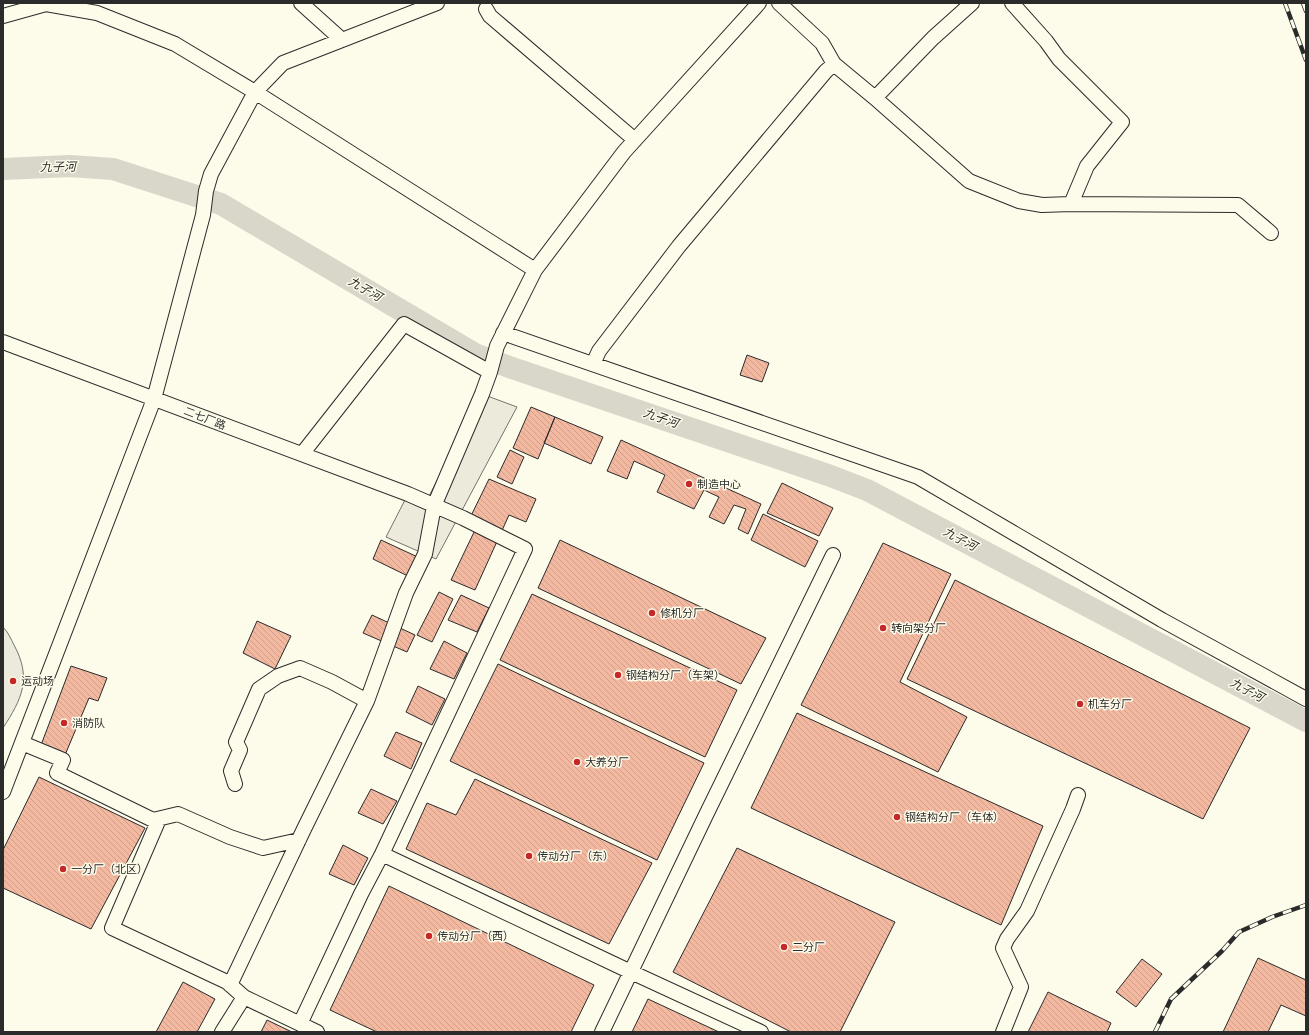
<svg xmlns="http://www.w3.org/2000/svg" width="1309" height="1035" font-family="'Alegreya Sans','Noto Sans SC',sans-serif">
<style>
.pitch{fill:#ecebdb;stroke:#74746e}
.parking{fill:#eceadb;stroke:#74746e}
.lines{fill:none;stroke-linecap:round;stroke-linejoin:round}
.river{stroke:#d8d7c9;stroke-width:22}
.building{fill:url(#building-back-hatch);stroke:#2b2b2b}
.minor-casing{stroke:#2b2b2b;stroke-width:16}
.minor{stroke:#fdfbea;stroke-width:14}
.rail-casing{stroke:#2b2b2b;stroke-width:4.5}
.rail{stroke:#fdfbea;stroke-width:3;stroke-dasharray:9;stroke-linecap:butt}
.poi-dot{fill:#c62828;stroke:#fdfbea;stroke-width:1.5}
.labels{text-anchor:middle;stroke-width:3;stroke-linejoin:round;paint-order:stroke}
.street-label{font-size:11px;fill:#2b2b2b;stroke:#fdfbea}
.poi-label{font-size:11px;fill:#2b2b2b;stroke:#fdfbea;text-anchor:start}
.water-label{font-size:12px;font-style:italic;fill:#2b2b2b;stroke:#fdfbea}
</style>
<defs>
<pattern id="building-back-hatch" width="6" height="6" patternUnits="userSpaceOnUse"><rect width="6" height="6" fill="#f2b8a0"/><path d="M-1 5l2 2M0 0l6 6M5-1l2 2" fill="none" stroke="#d09e8a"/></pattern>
</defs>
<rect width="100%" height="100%" fill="#fdfbea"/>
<path class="pitch" d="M3,627C8,632 11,639 14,645C32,678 22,699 3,728Z"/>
<path class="parking" d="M482,394L517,407L436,559L386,537L408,494L428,498Z"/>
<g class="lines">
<path class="river" d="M3,169L70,166L113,169L221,204L475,354L509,367L828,475L867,490L1306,721"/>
</g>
<path class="building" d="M747,355L769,363L762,382L740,375Z
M531,407L555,417L538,459L513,448Z
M555,417L603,437L591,464L544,443Z
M621,440L761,504L748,534L738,529L746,509L734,505L724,524L709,517L719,497L704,490L694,509L657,492L665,475L634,461L627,479L607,471Z
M510,450L524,457L512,484L497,477Z
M489,479L536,499L526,522L509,515L475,590L451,580L476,528L467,524Z
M782,483L833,508L819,536L767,513Z
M763,514L818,541L805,567L751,540Z
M381,540L422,559L414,579L373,559Z
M560,540L766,638L741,684L538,588Z
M883,543L951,574L900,682L967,717L938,772L801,705Z
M955,580L1250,728L1203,819L907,679Z
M439,592L453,599L432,642L417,635Z
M532,594L737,690L705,757L500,660Z
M461,595L489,608L477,632L448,620Z
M372,615L415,635L407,652L363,633Z
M257,621L291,636L275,669L243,653Z
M444,641L467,653L454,679L430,669Z
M498,664L704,763L657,860L450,761Z
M71,666L107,678L98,701L89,698L65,755L41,745Z
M418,686L445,699L432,725L406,712Z
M797,713L1043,826L1001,925L751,808Z
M396,732L422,743L411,769L384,756Z
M39,777L145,828L91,929L3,888V850Z
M475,779L652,863L609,944L406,849L427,803L456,815Z
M371,789L397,801L383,824L358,813Z
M343,845L368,858L354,885L329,874Z
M737,848L895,922L840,1032H791L673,972Z
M389,886L594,985L571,1032H377L330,1010Z
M1258,958L1306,980V1016L1281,1005L1268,1032H1223Z
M1142,959L1162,974L1136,1007L1116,992Z
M183,982L215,999L197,1032H156Z
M1048,992L1111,1023L1107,1032H1028Z
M648,999L719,1032H632Z
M267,1020L292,1032H261Z"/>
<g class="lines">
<g class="minor-casing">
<path id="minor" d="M301,3L342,40
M779,3L822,43L834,64L875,98L969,181L1019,201L1042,205L1071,204L1238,205L1271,233
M1012,3L1046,41L1059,59L1122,122L1087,166L1071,204
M486,9L490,16L635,140
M3,16L46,4L97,13L175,44L255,92L535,270
M875,98L933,38L972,3
M503,333L918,477L1162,620L1306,699
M3,342L408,494L463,518L525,549L382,854L361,894L300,1024
M593,364L599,351L679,246L826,71L834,64
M302,454L404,324L490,372
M22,743L63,760L57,773L153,820L178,814L230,837L263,848L299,840
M235,784L231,771L240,750L236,742L259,689L278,676L300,668L332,682L367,701
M3,792L154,399L203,215L206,191L211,174L255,92L283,63L437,3
M159,819L112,928L227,982L244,997L317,1032
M382,854L631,972L761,1032
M230,985L304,829L367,701L406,593L425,554L434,506L482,394L490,372L497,346L535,270L624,152L759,3
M222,1032L244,997
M602,1032L706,815L833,555
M1003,1032L1021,987L1003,948L1007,939L1027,911L1073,809L1078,795"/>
</g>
<use href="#minor" class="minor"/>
<g class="rail-casing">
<path id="rail" d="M1285,3L1306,60
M1303,3L1306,11
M1155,1032L1171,999L1222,951L1239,932L1272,917L1306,905"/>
</g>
<use href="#rail" class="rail"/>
</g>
<g class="poi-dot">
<circle cx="689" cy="484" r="4"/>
<circle cx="652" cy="613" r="4"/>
<circle cx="883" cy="628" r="4"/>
<circle cx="618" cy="675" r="4"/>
<circle cx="13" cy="681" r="4"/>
<circle cx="1080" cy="704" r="4"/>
<circle cx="64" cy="723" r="4"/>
<circle cx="577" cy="762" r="4"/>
<circle cx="897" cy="817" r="4"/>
<circle cx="529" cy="856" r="4"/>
<circle cx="63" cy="869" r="4"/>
<circle cx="429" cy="936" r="4"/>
<circle cx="784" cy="947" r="4"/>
</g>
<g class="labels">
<g class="street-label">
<text transform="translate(205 418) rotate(21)" y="4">二七厂路</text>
</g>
<g class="poi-label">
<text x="697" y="488">制造中心</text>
<text x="660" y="617">修机分厂</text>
<text x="891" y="632">转向架分厂</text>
<text x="626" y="679">钢结构分厂（车架）</text>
<text x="21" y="685">运动场</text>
<text x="1088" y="708">机车分厂</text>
<text x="72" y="727">消防队</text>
<text x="585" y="766">大养分厂</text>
<text x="905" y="821">钢结构分厂（车体）</text>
<text x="537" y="860">传动分厂（东）</text>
<text x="71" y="873">一分厂（北区）</text>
<text x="437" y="940">传动分厂（西）</text>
<text x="792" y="951">二分厂</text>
</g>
<g class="water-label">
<text transform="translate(58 167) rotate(-1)" y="4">九子河</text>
<text transform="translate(365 289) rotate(30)" y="4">九子河</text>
<text transform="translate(661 418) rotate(19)" y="4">九子河</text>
<text transform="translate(960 539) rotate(28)" y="4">九子河</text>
<text transform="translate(1247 690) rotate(28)" y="4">九子河</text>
</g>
</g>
<rect width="1309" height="1035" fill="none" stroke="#2b2b2b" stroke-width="8"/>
</svg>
